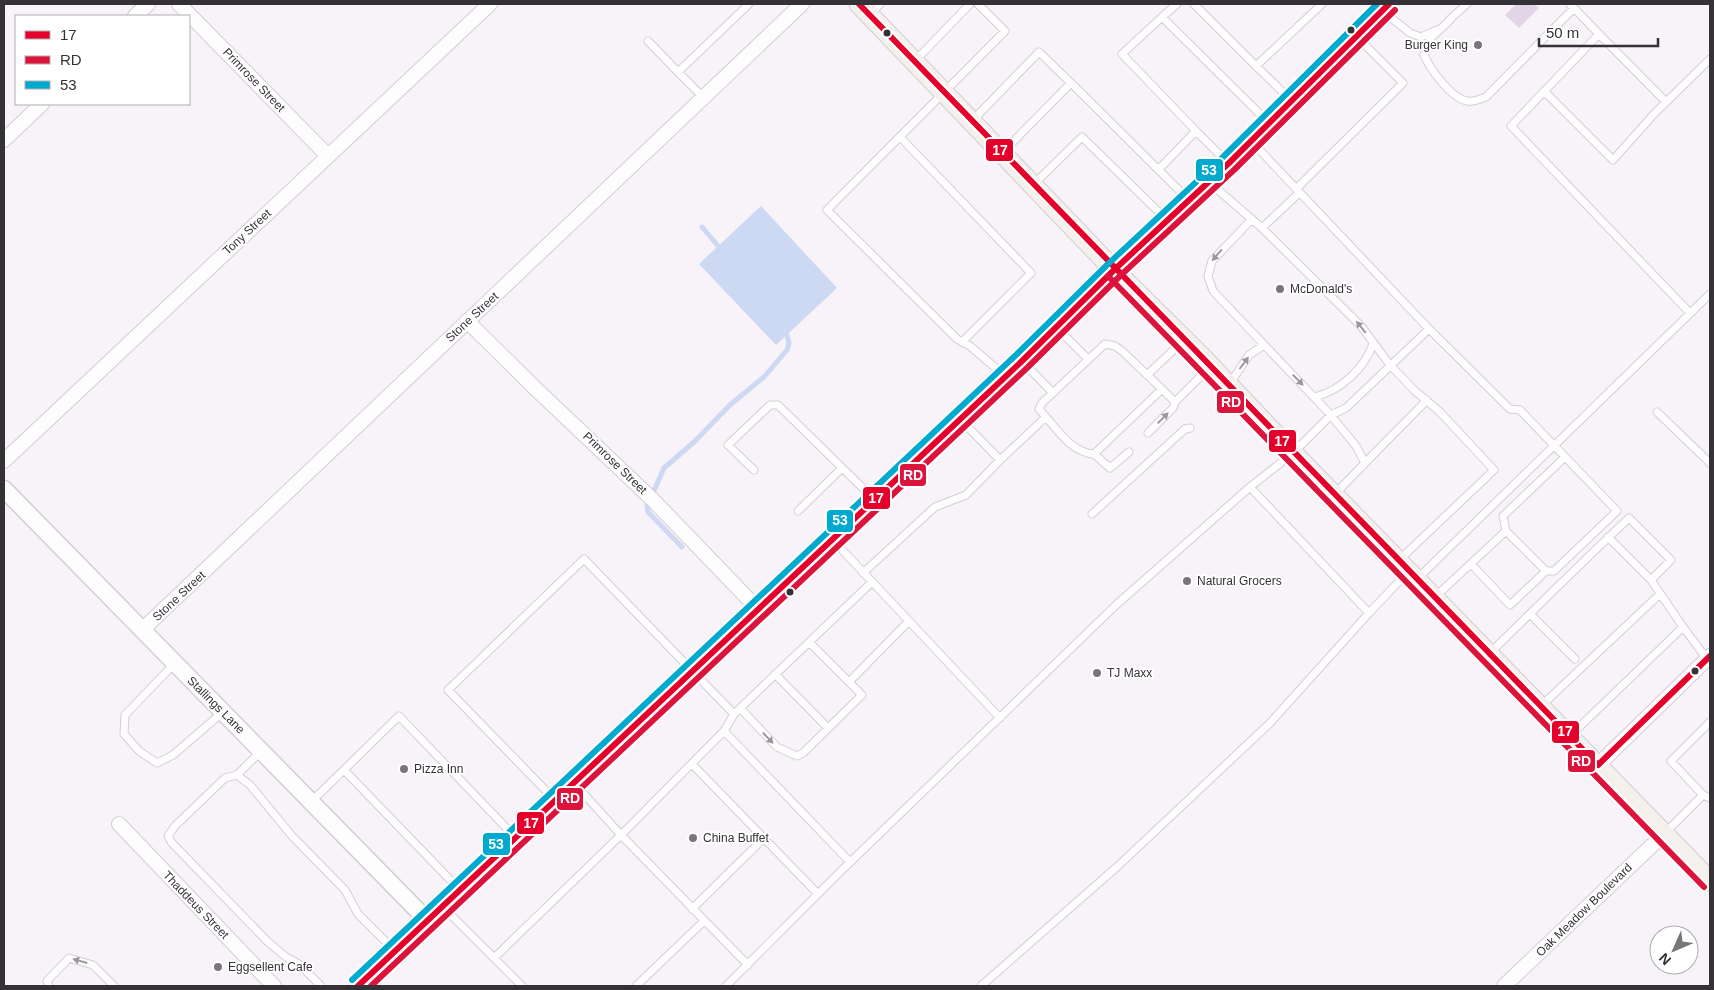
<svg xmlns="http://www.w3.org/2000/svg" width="1714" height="990" font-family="Helvetica,sans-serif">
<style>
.green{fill:#e3d5e8}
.water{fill:#cdd8f2}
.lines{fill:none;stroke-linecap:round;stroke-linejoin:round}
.stream{stroke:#cdd8f2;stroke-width:5}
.service-casing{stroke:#d3ced4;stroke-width:9}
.minor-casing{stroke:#d3ced4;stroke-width:16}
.tertiary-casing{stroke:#d3ced4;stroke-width:19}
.secondary-casing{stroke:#d3ced4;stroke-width:21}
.service{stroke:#fefdfe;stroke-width:7}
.minor{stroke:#fefdfe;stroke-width:14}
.tertiary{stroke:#fefdfe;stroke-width:16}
.secondary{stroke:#f4f1ec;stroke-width:19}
.bus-1-casing{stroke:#fff;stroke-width:10}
.bus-2-casing{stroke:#fff;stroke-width:10}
.bus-3-casing{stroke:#fff;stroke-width:10}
.bus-1{stroke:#e4002b;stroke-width:6}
.bus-2{stroke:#dc143c;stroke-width:6}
.bus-3{stroke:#00a9ce;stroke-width:6}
.oneway{fill:#9a989a}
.bus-dot{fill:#353237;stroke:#fff;stroke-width:2}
.poi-dot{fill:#79757b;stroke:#fff;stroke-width:2}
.labels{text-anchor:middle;stroke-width:4;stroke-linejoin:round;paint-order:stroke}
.poi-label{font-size:12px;fill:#353237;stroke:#fff;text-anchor:start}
.street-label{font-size:12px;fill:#353237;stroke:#fff}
.line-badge{stroke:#fff;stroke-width:2}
.badge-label{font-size:14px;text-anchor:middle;font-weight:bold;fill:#fff}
</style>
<rect width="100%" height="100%" fill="#f8f2f9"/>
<path class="green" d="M1516,4H1534L1539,8L1519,28L1505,15Z"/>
<path class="water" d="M761,206L837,288L776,345L699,264Z"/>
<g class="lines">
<path class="stream" d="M702,227L718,246
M653,493L664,468L694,442L731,404L764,377L787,350L789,343L787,335
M647,506L648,512L682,547"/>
<g class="service-casing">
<path id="service" d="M978,4L1005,31L827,210L957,339L970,346L1005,376
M1194,4L1256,66
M1374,4L1410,33L1421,37L1437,30
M1570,4L1599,34L1511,126L1690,313
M870,15L880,4
M1162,17L1177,4
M1451,19L1430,39L1424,55C1430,69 1451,98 1467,101C1473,102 1481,99 1486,97L1574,8
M1449,20L1467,4
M1599,34L1666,102
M648,41L678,72L749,4
M915,61L970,4
M678,72L703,97
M1071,83L1188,199
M1544,91L1613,160L1654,114L1710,59
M1291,100L1256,66L1322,4
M972,121L1039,52L1071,83L1002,153
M1196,131L1122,54L1162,17L1268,122
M900,137L1031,273L962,342
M1251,141L1429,329L1510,409L1520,410L1617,511L1554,571H1546L1506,531
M1159,169L1196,131L1227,162
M1210,183L1262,228L1361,326L1390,365L1415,391L1439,411L1494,470L1398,561
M1034,184L1082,137L1166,219
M1296,189L1403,83L1358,38
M1251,220L1212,261L1208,276L1213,291L1328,412L1356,446L1365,463L1334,495
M1262,228L1299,193
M1056,327L1087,358
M1022,361L1053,393
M1147,375L1184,340
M1229,385L1249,355L1264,345
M1315,397C1341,390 1364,369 1373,344
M1657,412L1710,463
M1046,417L1039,409L1042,403L1105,344L1115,346L1122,351L1162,389
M1148,433L1173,408L1175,402
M1094,454L1110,468L1129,452
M1000,460L1046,417C1059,432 1073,453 1094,454L1162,389L1175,402L1210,367
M1365,463L1427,400
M754,470L728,445L770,405H778L874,499
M798,511L842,468
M1092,514L1185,429L1190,428
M832,539L1000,718
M1471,564L1510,605L1546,571
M1408,572L1369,613L1250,487L1293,453L1331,415L1346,408L1429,329
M863,573L935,507L966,495L1000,460L961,420
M1417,579L1710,294
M1651,580L1683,627
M1435,597L1506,531L1503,516L1564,458
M1530,614L1575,659
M809,642L849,682L909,621
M1490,653C1536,608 1582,562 1629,518L1671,560L1651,580L1608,537
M175,663L125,715L124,734L139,751L157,763L173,755L223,712
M775,674L828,728
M1541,706L1660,594
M740,708L777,747L797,756L803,753L862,695L849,682
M734,714L872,582
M1570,736L1683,627L1707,659
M692,764L818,894
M344,770L460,890
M237,775L261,751
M574,783L621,835L748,965
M1703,795L1671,761L1710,722
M555,800L448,690L584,559L734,714L724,731L850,862
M311,802L399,716L516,838
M1664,834L1703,795L1710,798
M443,907L494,958L621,835L724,731
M692,909L764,838
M494,958L522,986
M49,986L47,981L69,958L93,965L114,986
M321,986L299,964L286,957L268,942L172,843L168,836L175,826L225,778L237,775L250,785L292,836L345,890L358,914L395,951
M636,986L704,921
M726,986L840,872L1116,605L1250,487
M981,986L1118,866L1270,723L1369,613"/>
</g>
<g class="minor-casing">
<path id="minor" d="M179,4L328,156
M135,16L148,4
M4,140L42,104
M467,321L537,390L653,500L758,609
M4,461L490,4
M142,630L802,4
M1598,765L1710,656
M119,824L274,986
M1504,986L1664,834"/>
</g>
<g class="tertiary-casing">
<path id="tertiary" d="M4,489L428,921
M358,986L1022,361L1114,270"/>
</g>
<g class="secondary-casing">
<path id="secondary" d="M859,4L1114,270L1201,356L1293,453L1710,881
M1114,270L1229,163L1389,4"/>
</g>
<use href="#service" class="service"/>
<use href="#minor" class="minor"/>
<use href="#tertiary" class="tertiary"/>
<use href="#secondary" class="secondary"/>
<g class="bus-1-casing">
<path id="bus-1" d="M859,4C1104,259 1351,512 1598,765L1710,656
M358,986L1022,361L1114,270L1229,163L1389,4"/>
</g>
<g class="bus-2-casing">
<path id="bus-2" d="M1108,276L1704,887
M371,986L1028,367L1120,276L1235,169L1395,10"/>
</g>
<g class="bus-3-casing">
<path id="bus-3" d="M352,980L1016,355L1108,264L1223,157L1377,4"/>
</g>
<use href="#bus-1" class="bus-1"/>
<use href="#bus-2" class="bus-2"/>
<use href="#bus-3" class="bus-3"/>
</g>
<defs><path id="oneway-solid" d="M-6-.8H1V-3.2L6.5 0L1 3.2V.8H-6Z" transform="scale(1.25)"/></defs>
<g class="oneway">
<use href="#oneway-solid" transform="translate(1217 255) rotate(131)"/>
<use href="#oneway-solid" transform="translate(1361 327) rotate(-129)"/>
<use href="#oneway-solid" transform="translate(1244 363) rotate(-53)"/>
<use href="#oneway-solid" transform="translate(1298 380) rotate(46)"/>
<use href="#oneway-solid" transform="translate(1163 418) rotate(-45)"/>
<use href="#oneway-solid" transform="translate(768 738) rotate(46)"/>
<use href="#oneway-solid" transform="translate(80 961) rotate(-164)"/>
</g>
<g class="bus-dot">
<circle cx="1351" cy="30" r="4.5"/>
<circle cx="887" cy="33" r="4.5"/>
<circle cx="790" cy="592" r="4.5"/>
<circle cx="1695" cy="671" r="4.5"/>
</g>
<g class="poi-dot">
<circle cx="1478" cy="45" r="5"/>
<circle cx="1280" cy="289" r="5"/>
<circle cx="1187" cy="581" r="5"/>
<circle cx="1097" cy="673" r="5"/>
<circle cx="404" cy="769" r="5"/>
<circle cx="693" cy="838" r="5"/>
<circle cx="218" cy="967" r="5"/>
</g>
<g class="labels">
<g class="poi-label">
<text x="1468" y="49" text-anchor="end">Burger King</text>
<text x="1290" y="293">McDonald's</text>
<text x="1197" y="585">Natural Grocers</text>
<text x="1107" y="677">TJ Maxx</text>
<text x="414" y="773">Pizza Inn</text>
<text x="703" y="842">China Buffet</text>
<text x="228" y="971">Eggsellent Cafe</text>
</g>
<g class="street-label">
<text transform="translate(254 80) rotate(46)" y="4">Primrose Street</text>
<text transform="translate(247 232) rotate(-43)" y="4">Tony Street</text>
<text transform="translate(472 317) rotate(-43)" y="4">Stone Street</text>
<text transform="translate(615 463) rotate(44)" y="4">Primrose Street</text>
<text transform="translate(179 596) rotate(-43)" y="4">Stone Street</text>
<text transform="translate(216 705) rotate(45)" y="4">Stallings Lane</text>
<text transform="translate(196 905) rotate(46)" y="4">Thaddeus Street</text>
<text transform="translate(1584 910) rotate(-44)" y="4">Oak Meadow Boulevard</text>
</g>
</g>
<g class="line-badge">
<rect x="985" y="138" width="29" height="24" rx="5" fill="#e4002b"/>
<rect x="1195" y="158" width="29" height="24" rx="5" fill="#00a9ce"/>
<rect x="1216" y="390" width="29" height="24" rx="5" fill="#dc143c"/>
<rect x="1268" y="429" width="29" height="24" rx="5" fill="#e4002b"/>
<rect x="899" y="463" width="28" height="24" rx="5" fill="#dc143c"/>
<rect x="862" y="486" width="29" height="24" rx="5" fill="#e4002b"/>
<rect x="826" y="509" width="28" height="24" rx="5" fill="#00a9ce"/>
<rect x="1551" y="720" width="29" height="24" rx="5" fill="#e4002b"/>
<rect x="1567" y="749" width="29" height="24" rx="5" fill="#dc143c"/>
<rect x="556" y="787" width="28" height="24" rx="5" fill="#dc143c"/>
<rect x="516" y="811" width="29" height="24" rx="5" fill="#e4002b"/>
<rect x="482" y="832" width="29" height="24" rx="5" fill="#00a9ce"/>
</g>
<g class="badge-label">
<text x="1000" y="155">17</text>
<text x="1209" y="175">53</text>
<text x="1231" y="407">RD</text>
<text x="1282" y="446">17</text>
<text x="913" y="480">RD</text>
<text x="876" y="503">17</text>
<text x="840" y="525">53</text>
<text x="1565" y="736">17</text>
<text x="1581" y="766">RD</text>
<text x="570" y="803">RD</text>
<text x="531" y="828">17</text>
<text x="496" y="849">53</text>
</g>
<rect width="1714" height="990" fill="none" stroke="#353237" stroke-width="10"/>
<rect x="15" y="15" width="175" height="90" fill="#ffffff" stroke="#aeadaf"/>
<rect x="25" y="31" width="25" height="8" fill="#e4002b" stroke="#aeadaf"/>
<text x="60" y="40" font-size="15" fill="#353237">17</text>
<rect x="25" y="56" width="25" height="8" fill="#dc143c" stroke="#aeadaf"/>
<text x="60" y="65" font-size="15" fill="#353237">RD</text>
<rect x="25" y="81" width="25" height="8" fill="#00a9ce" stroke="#aeadaf"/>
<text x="60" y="90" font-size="15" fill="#353237">53</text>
<g transform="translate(1674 950) rotate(225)"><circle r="24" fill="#ffffff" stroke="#aeadaf"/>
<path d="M0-4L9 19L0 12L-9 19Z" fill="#79757b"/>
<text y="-8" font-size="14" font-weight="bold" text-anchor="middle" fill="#353237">N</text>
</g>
<path d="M1539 38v8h119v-8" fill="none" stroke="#353237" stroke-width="2.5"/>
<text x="1546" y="38" font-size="15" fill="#353237" stroke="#ffffff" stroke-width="4" paint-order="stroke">50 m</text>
</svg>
